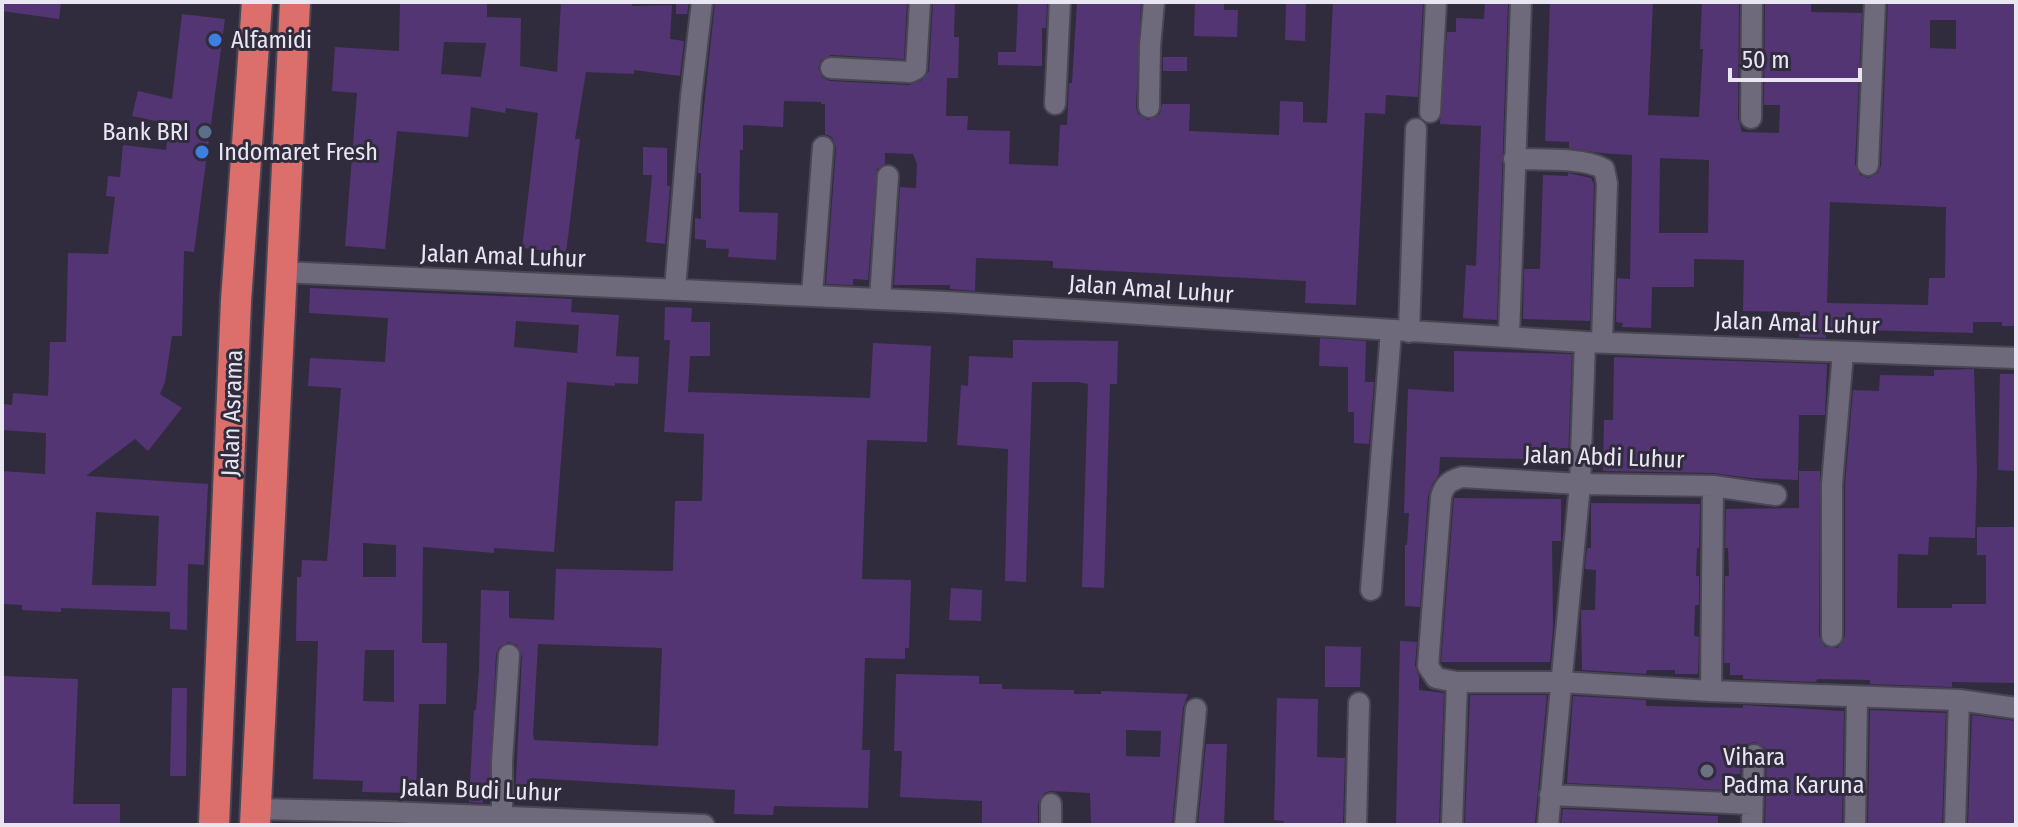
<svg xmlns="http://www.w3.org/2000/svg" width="2018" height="827" font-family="'Fira Sans Condensed',sans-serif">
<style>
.building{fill:#543573;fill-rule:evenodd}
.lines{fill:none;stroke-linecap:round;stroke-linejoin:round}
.minor-casing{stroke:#4a4754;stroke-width:24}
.highway-casing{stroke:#4a4754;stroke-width:34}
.minor{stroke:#6e6a7c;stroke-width:20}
.highway{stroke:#dc6f6c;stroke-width:30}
.shop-dot{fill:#3f7fe0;stroke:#302c3d;stroke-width:3}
.service-dot{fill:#5c6f8a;stroke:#302c3d;stroke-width:3}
.worship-dot{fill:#6b7280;stroke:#302c3d;stroke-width:3}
.labels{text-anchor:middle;stroke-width:6;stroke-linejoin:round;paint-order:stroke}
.poi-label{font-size:24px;fill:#e8e6f1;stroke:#302c3d;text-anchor:start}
.street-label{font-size:24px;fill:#e8e6f1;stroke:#302c3d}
</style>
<rect width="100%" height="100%" fill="#302c3d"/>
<path class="building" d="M2,2H61L59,19L2,11Z
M400,2H487V17L521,18L520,66L557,72L561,2H632V6L672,5L670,39L684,41L680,76L634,70V74L586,72L575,139H580L566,253L522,248L538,113L506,108L505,113L471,107L468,137L397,131L385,249L345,246L357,93L332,91L335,47L399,51ZM444,42L486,43L481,77L441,74Z
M676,2H689L687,14H676Z
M715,2H907L904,59L831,55L821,60L818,68L823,78L830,81L909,85L922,80L929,71L933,2H955L954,37H959L958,78H947L946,116H968L967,130L1010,131L1009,164L1058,166L1060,125H1067L1069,83H1072L1077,2H1141L1136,107L1138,114L1148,120L1160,114L1162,104H1190L1189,131L1279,135L1280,101L1303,102V122L1327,123L1333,2H1423L1418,97L1386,95L1385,114L1365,113L1356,305L1305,303L1306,281L1053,268V261L976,258L975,291L950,289V285H894L900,187L916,188L917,164L913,154L885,153V164L877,169L868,280L853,279V285L826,284L836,148L832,137L825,134V104H821V102L784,101L783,127L743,125V150H740L739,212L778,213L776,260L728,257L729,249L706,248V240L695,239V218L701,219V173H698V164Z
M1018,2H1047L1046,28H1042V66L998,65V52H1016Z
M1195,2H1224V10H1238L1237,37L1194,36Z
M1286,2H1306L1305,41L1285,40Z
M1485,2H1508L1497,320L1463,318L1466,265L1476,266L1481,126L1440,124L1447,32H1456V18L1484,19Z
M1550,2H1653L1648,115L1699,117L1703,49H1700L1702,2H1739L1738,118L1742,132L1779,133L1780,105H1764L1765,2H1811V12L1862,13L1855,164L1860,175L1868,178L1878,173L1881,166L1888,2H2016V326H2002V322H1973V333L1826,329V338L1799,337L1800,312L1743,311L1744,260L1694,259V287H1652L1651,328L1622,327L1623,323L1616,322L1617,278L1630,279L1632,155L1600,153L1569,148V142L1545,141ZM1930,20H1956V49L1930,48ZM1660,158L1709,160L1708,233H1659ZM1830,202L1946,207L1945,278H1929L1928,305L1827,303Z
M182,14L225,19L194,252L184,251L182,336H172L165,382L160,394L182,408L148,451L135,439L86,476L208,484L204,565L188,564L187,630L170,629V612L61,608V612L22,610V605L2,604V471L45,474L46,433L2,430L4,404L12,405L13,393L48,396L50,342H66L68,253L108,254L115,197L106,196L108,176L120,177L123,145L166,150L169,124L132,116L138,91L172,99ZM96,512L159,516L156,586L92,585Z
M1163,57H1187V71H1163Z
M643,147L667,148V186H670L665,244L646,242L652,175H643Z
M1568,173L1591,178L1594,184L1590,321L1523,319L1524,269H1540L1543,175L1568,176Z
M310,288L572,299L571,312L619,315L616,356L639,357L638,384L615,383V386L567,382L554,552L494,548V553L423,547L422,643H447L446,704H419L416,793L362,792L363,781L313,779L318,641H296L297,577H301L302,560L327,561L341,388L308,386L310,358L385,362L388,318L309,313ZM516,321L579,325L577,353L514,347ZM363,543L396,545V577H363ZM365,650H394V702L363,701Z
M665,307L692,308L691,322H710V356H690L688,392L870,398L873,343L931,346L927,442L867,440L862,579L911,580L909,648H905V659L865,658L862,750H870L868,808L774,806L773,815L734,814L735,790L530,778L528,798H515L522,656L517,645L509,642L499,647L496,654L489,798L483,799V803L469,802L474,710H476L479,672L481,590L509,591V618L554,620L556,569L673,571L675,501H702L704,434L664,432L670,340H664ZM538,644L662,648L658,746L534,740L533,734Z
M1320,338L1366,341L1365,382H1374L1369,444L1354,443V412H1348V367L1319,366Z
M1013,340L1118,341L1117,384H1110L1104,588L1082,587L1088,384L1078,382H1032L1026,582L1005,581L1008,449L957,445L961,385L968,386L969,356L1013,358Z
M1454,351L1572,354L1568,460L1440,457L1439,474L1433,483L1428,496L1420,607L1405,606V545H1407L1409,513H1404L1408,389L1454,392Z
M1614,357L1827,364L1825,415H1799L1798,480L1751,478L1713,473L1603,471L1604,420H1613Z
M1974,369L1977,473L1975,538L1929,537L1928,555L1898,554L1897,608H1952V604H1986V555H1977V527H2016V683L1952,682V687L1870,684V680L1817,679L1816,682L1743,679V675H1730V663H1724L1725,576H1729L1728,548H1725L1726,509L1799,508V471H1820L1819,636L1825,647L1838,648L1845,636V485L1853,390L1879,391L1880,375L1934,376V370Z
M2000,374H2016V471L1998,470Z
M1454,498L1561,499V541H1552L1553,628L1550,662H1441Z
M1591,503L1700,504L1699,548H1697L1696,576H1699V605H1695L1694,636L1699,637L1698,674H1675V670H1647L1646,674L1582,670L1581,610H1595L1596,570L1585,569L1587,548H1591Z
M951,588L982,590L981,621L949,620Z
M1400,641L1417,642L1415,665L1419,677V690L1444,693L1439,825H1396Z
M1325,646L1361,647L1360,687H1325Z
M896,674L979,676V684H1002V689L1074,690V694H1101V691L1188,694L1183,708L1172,825H1091L1090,793L1050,791L1044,793L1038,803V825H982V801L900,797L902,751H894ZM1126,730L1161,731L1160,757L1126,756Z
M2,676L78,679L73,804H120V825H2Z
M172,688H187L186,776H170Z
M1470,695H1547L1535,823L1465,824Z
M1573,696L1646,700V706L1743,708V705L1844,711L1842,825H1765L1767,755L1765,748L1755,742L1747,744L1743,749L1740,774H1722V790L1567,783Z
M1277,698L1318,699L1317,757L1345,758L1343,825H1283L1284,821L1274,820Z
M1870,710L1946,713L1942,825H1868Z
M1972,715L2016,721V825H1968Z
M1206,744H1227L1224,825H1198Z
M1563,809L1718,816V825H1568L1561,824Z"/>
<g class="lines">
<g class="minor-casing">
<path id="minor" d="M831,68L910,72L916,69L920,2
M1055,104L1060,2
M1149,107L1150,46L1154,2
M1430,112L1436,2
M1751,118L1752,2
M1514,159C1538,160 1584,157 1604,169L1607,183L1602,342
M1868,165L1875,2
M282,272L947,302L1585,342L2016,358
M675,289L691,97L702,2
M812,295L823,147
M880,299L888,176
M1409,332L1416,129
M1509,336L1521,2
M1776,495L1713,486L1580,484L1462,477C1449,481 1444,485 1441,497L1428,666L1436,678L1457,682H1560L1711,691L1959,700L2016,708
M1371,590L1391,331
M1832,636V484L1843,352
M1711,691L1713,486
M1550,795L1752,804
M1051,804V825
M256,809L388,812L704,825
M502,817V761L509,655
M1185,825L1196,709
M1356,825L1359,703
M1452,825L1457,682
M1548,825L1580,484L1585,342
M1752,825L1754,755
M1855,825L1857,697
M1955,825L1959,700"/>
</g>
<g class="highway-casing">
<path id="highway" d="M214,825L236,301L257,2
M255,825L295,2"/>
</g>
<use href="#minor" class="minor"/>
<use href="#highway" class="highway"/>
</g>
<g class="shop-dot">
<circle cx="215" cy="40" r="8"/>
<circle cx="202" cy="152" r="8"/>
</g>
<circle class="service-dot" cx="205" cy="132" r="8"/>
<circle class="worship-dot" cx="1707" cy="771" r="8"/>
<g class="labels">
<g class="poi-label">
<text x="231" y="48">Alfamidi</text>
<text x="189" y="140" text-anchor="end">Bank BRI</text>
<text x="218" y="160">Indomaret Fresh</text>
<text x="1723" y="765">Vihara<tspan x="1723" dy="28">Padma Karuna</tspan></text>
</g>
<g class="street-label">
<text transform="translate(503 256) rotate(2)" y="8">Jalan Amal Luhur</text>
<text transform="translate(1151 289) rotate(4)" y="8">Jalan Amal Luhur</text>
<text transform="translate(1797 323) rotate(2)" y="8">Jalan Amal Luhur</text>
<text transform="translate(232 413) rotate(-88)" y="8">Jalan Asrama</text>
<text transform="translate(1604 457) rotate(2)" y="8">Jalan Abdi Luhur</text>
<text transform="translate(481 790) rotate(2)" y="8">Jalan Budi Luhur</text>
</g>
</g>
<rect width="2018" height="827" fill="none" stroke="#e8e6f1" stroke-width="8"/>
<path d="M1730 68v12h130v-12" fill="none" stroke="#e8e6f1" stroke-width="4"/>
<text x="1742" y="68" font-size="24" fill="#e8e6f1" stroke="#302c3d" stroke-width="6" paint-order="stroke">50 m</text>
</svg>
